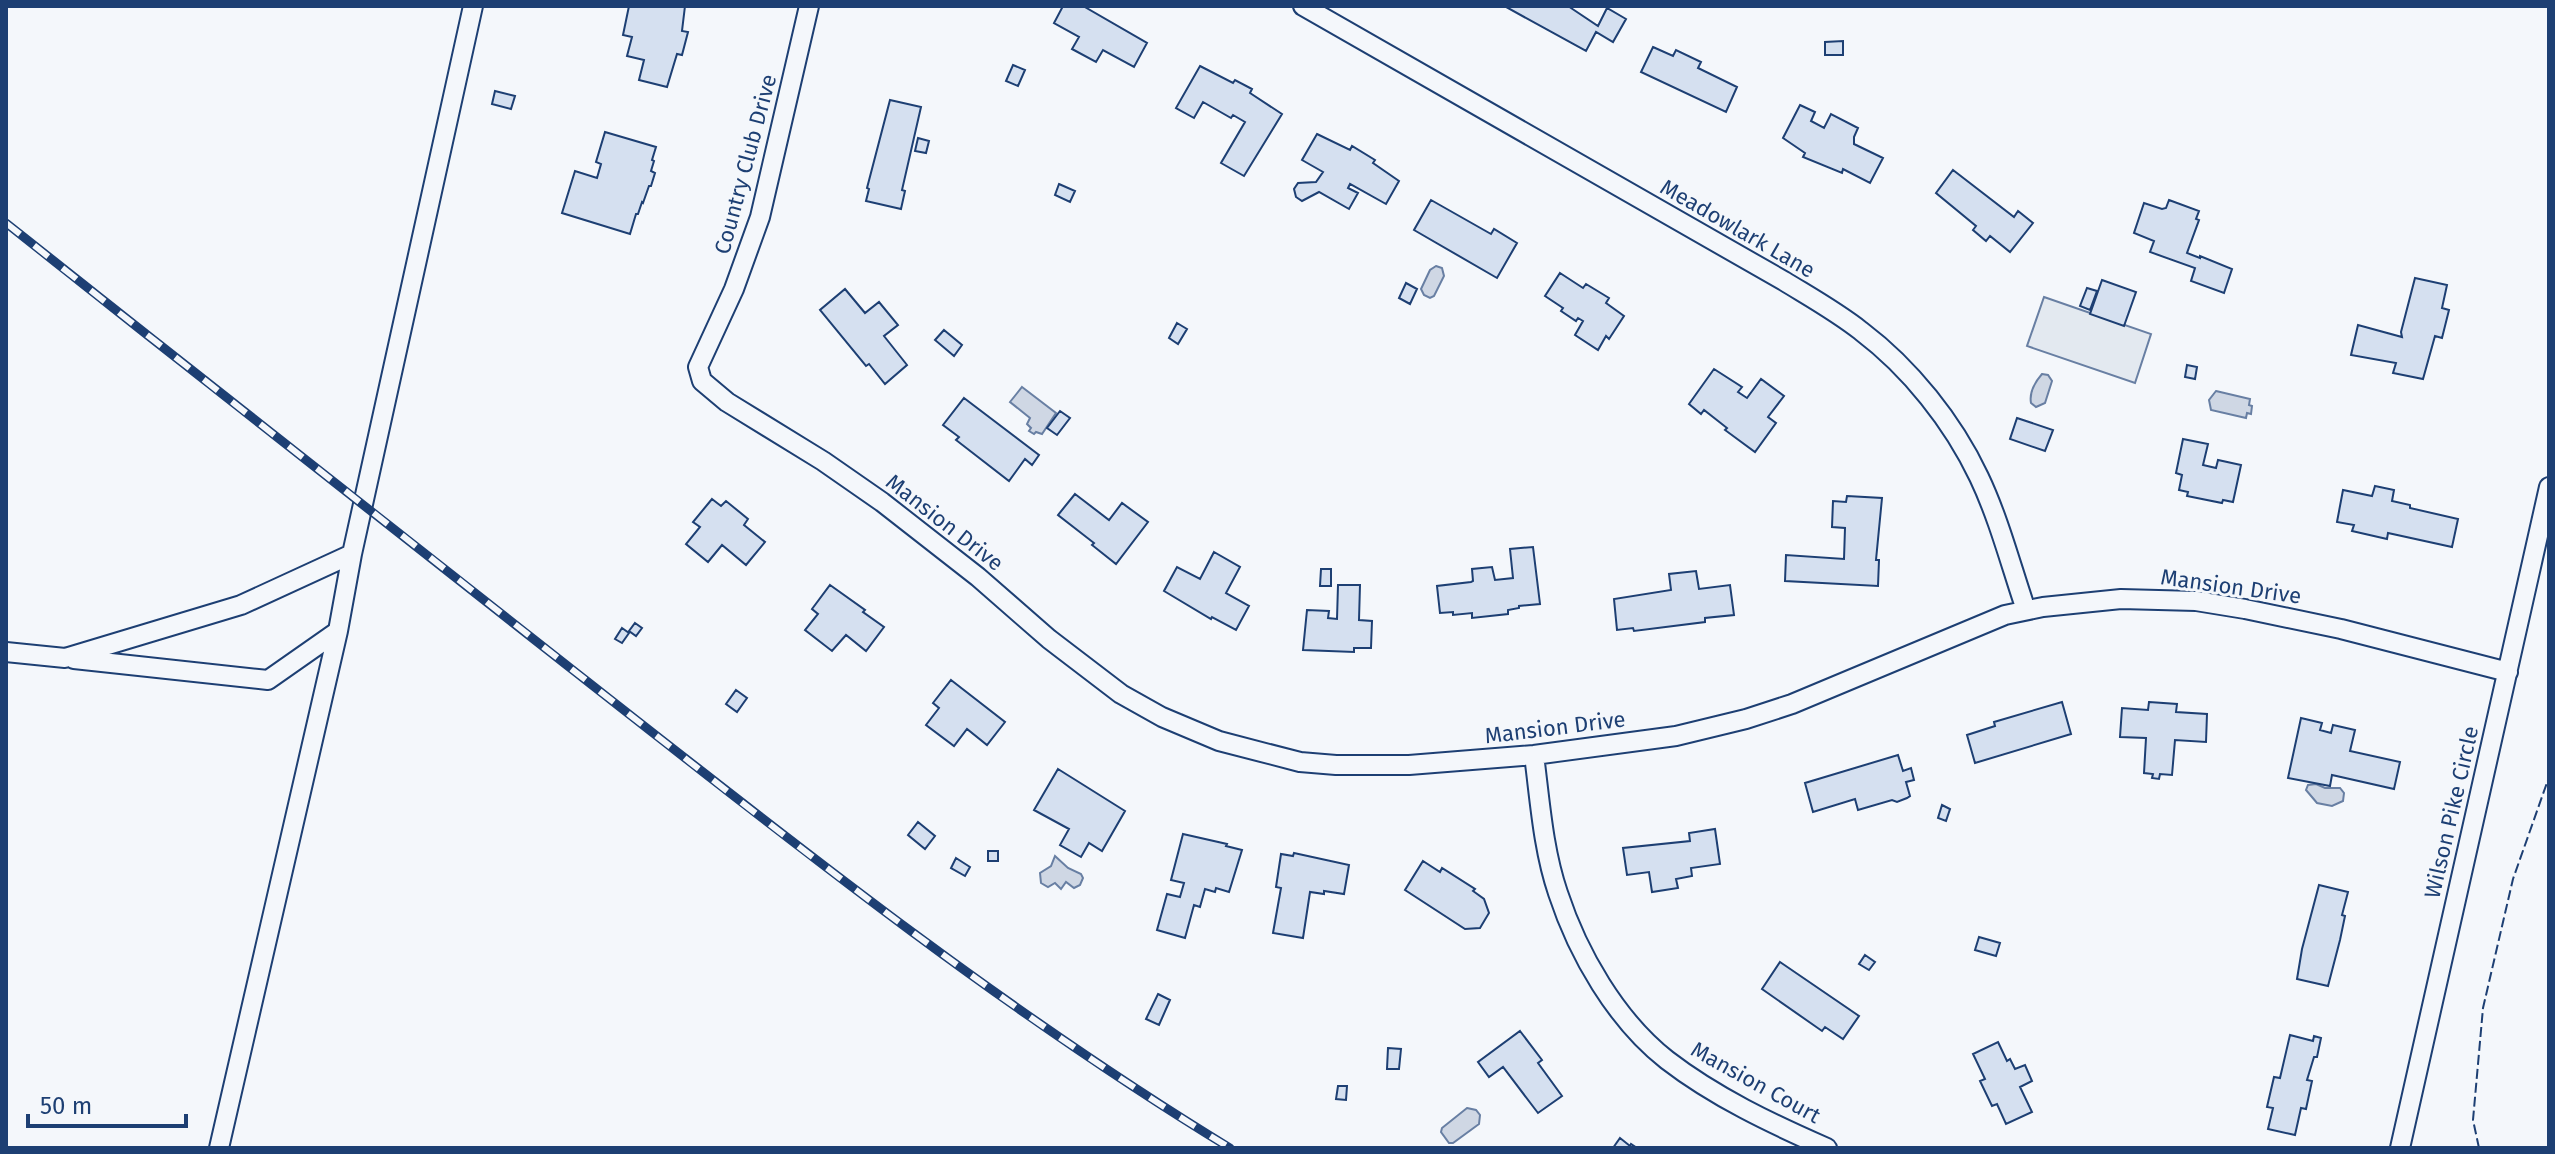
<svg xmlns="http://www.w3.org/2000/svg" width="2555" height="1154" font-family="'Fira Sans',sans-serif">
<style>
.green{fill:#e3e9f0;stroke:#687fa3;stroke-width:2}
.water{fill:#cfd7e4;stroke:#687fa3;stroke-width:2}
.building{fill:#d5e0f0;stroke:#1d3f73;stroke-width:2}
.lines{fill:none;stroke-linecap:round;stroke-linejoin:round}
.minor-casing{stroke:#1d3f73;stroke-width:22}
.minor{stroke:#f4f7fb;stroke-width:18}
.rail-casing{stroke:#1d3f73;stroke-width:9}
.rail{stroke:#f4f7fb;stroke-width:6;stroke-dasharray:18;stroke-linecap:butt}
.fence{stroke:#1d3f73;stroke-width:2;stroke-dasharray:10 4;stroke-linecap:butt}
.labels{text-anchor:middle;stroke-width:6;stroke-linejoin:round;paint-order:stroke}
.street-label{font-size:22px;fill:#1d3f73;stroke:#f4f7fb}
</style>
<rect width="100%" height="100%" fill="#f4f7fb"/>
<path class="green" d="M2044,297L2151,334L2135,383L2027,346Z"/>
<path class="water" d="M1436,266L1442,268L1444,276L1434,296L1430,298L1424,295L1421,289L1430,270Z
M2042,374L2048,375L2052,381L2045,403L2036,407L2031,403C2029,392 2035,382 2042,374Z
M1022,387L1056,413L1042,434L1036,432L1034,434L1029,431L1031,428L1027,424L1030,418L1010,402Z
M2216,391L2250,399L2249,405L2252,406L2251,414L2247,413L2246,418L2211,410L2209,400Z
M2316,784L2325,788H2340L2344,793L2343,801L2332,806L2317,803L2306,790L2308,785Z
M1055,856L1068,868L1081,874L1083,878L1080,885L1074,888L1066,882L1061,889L1055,883L1048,887L1041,883L1040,873L1051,866Z
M1467,1108L1476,1110L1480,1115L1479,1124L1453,1143H1449L1441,1132L1442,1128Z"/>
<path class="building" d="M629,6H685L682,31L688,32L682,55L677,54L667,87L639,80L644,60L627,56L632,37L623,35Z
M1063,6H1083L1147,43L1134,67L1103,50L1096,62L1072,49L1079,37L1054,23Z
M1568,6L1598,26L1607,8L1626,19L1613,42L1596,32L1586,51L1506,7Z
M1843,41V55H1825V42Z
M1653,47L1673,56L1676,50L1701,62L1698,68L1737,87L1726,112L1641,72Z
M1013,65L1025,70L1018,86L1006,81Z
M1200,66L1233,83L1235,80L1252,89L1250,93L1282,114L1244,176L1221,163L1245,122L1233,115L1231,118L1203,102L1194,118L1176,108Z
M495,91L515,96L511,109L492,104Z
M890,100L921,107L902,190L905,191L901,209L866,201L869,189L867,188Z
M1800,105L1815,112L1811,121L1824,128L1831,114L1858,128L1854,137V144L1883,158L1870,183L1843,169L1842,173L1803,157L1805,153L1783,138Z
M605,132L656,147L652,160L654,161L651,171L655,173L651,186H649L643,203L642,202L638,214H636L630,234L562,213L575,171L597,178L601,164L596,162Z
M1317,134L1350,150L1352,146L1375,160L1373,163L1399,181L1386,204L1350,184L1348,188L1358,193L1349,209L1319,192L1302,201L1296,197L1294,189L1298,183L1316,182L1323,172L1302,160Z
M918,138L929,141L926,153L915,151Z
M1953,170L2014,217L2018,211L2033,223L2010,252L1990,236L1986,241L1973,230L1976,226L1936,193Z
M1059,184L1075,191L1070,202L1055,195Z
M1431,200L1491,234L1494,229L1517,243L1497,278L1414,230Z
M2169,200L2199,211L2196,219L2199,220L2187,253L2200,258V256L2232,269L2224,293L2191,281L2195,268L2150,252L2154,241L2134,233L2144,203L2162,209L2166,208Z
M1560,273L1583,288L1586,284L1609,298L1606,303L1624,316L1609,339L1606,336L1598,350L1575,335L1583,321L1578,318L1576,321L1561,311L1563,308L1545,296Z
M2415,278L2447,285L2442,308L2449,310L2442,338L2435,336L2423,379L2393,373L2396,363L2351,355L2358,325L2402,337L2401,332Z
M2102,280L2136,292L2124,326L2090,314Z
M1406,283L1417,289L1410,304L1399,298Z
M2087,288L2097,291L2090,310L2080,306Z
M845,289L865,313L879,302L898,325L884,336L907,365L885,384L869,364L866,366L820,310Z
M1177,323L1187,329L1178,344L1169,338Z
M944,330L962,345L954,356L935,340Z
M2187,365L2197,367L2195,379L2185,377Z
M1714,369L1742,387L1738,392L1747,398L1761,379L1784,396L1768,417L1776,423L1755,452L1725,430L1727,428L1704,410L1701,414L1689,404Z
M964,398L1039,455L1032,465L1025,459L1009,481L956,440L959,437L943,425Z
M1060,411L1070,418L1057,435L1047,428Z
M2017,418L2053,430L2045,451L2010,439Z
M2183,439L2208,444L2203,465L2216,468L2218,460L2241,465L2233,502L2223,500L2222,503L2187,496L2188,492L2179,490L2182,475L2176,473Z
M2375,486L2394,490L2392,501L2410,505V508L2458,519L2452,547L2388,533L2387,539L2352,531L2354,525L2337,522L2343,490L2372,496Z
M1075,494L1109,520L1122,503L1148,522L1116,564L1092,545L1094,543L1058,515Z
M1847,496L1882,498L1876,560H1879L1878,586L1785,581L1786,555L1844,559L1845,528L1832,527L1833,501L1846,502Z
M712,499L721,506L726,501L748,519L744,525L765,542L746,565L722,545L708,562L686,544L700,527L693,522Z
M1533,547L1540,604L1519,606V608L1508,610V614L1472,618V613L1453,615V612L1440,613L1437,586L1471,582L1473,581L1472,569L1492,567L1495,580L1513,578L1510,549Z
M1214,552L1240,567L1226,593L1249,606L1236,630L1212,617L1211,619L1164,591L1177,567L1200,579Z
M1321,569H1331V586H1320Z
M1696,571L1699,589L1730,585L1734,615L1705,618V622L1634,631L1633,628L1617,630L1614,599L1671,590L1669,574Z
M830,585L865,610L863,612L884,627L866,651L846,635L832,651L805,630L818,614L812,609Z
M1338,585H1360L1359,620L1372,621L1371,648H1354V652L1303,650L1307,610L1329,611L1328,618L1337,619Z
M635,623L642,628L636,636L629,631Z
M622,628L629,633L622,643L615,639Z
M951,680L1005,722L987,745L967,729L954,746L926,725L939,708L933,703Z
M736,690L747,698L737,712L726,704Z
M2062,702L2071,734L1975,763L1967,735L1995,726L1994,722Z
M2149,702L2177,704L2176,712L2207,714L2206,742L2175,740L2172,775L2160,774L2159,779L2152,778L2153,774L2144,773L2146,738L2120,737L2122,708L2148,710Z
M2301,718L2322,723L2320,730L2331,733L2333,725L2355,730L2350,751L2400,762L2394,789L2332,775L2330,786L2288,778Z
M1898,755L1903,771L1911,768L1914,780L1906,782L1910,796L1907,798L1897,802L1892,800L1858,810L1855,799L1813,812L1805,783Z
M1058,769L1125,811L1102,851L1089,843L1081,857L1060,845L1069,829L1034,810Z
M1942,805L1950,809L1946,821L1938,818Z
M918,822L935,836L925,849L908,835Z
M1715,829L1720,864L1691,868L1692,876L1676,879L1678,888L1652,892L1649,872L1627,875L1623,848L1690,841L1689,833Z
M1183,834L1227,844L1226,846L1242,850L1229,892L1216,888L1215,892L1205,889L1200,907L1194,905L1185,938L1157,930L1167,894L1180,897L1184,883L1171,880Z
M988,851H998V861H988Z
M1294,853L1349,865L1344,894L1324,891V894L1310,892L1303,938L1273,933L1281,888L1276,887L1281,854L1293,856Z
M956,858L970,867L965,876L951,868Z
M1423,861L1440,872L1442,868L1475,889L1473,891L1484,899L1489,913L1480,928L1465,929L1405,890Z
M2319,885L2348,892L2342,915L2345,916L2340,940L2328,986L2297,979L2302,949Z
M1979,937L2000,943L1996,956L1975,950Z
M1865,955L1875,962L1869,970L1859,964Z
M1780,962L1859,1016L1843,1039L1825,1027L1822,1031L1762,989Z
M1158,994L1170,1000L1159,1025L1146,1019Z
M1520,1031L1542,1060L1538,1063L1562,1096L1538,1113L1503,1067L1489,1077L1478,1062Z
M2290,1035L2313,1041L2314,1036L2321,1038L2317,1057H2314L2307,1080L2312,1081L2306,1109L2301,1108L2295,1135L2268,1129L2273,1108L2267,1107L2274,1077L2280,1078Z
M1998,1042L2007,1061L2010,1059L2015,1069L2025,1065L2032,1081L2020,1087L2032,1112L2006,1124L1997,1104L1992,1106L1980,1081L1985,1079L1973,1054Z
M1388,1048L1401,1049L1399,1069H1387Z
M1338,1086H1347L1346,1100L1336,1099Z
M1620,1138L1630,1146L1631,1144L1637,1148H1613Z"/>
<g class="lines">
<g class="minor-casing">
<path id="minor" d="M809,6L760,217L734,289L698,367L702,381L727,402L823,461L882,502L978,577L1049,639L1121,694L1162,717L1219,741L1300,762L1336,765H1409L1534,755L1676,736L1746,719L1792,704L2005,615L2043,607L2121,599L2196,601L2245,609L2341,629L2508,672
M1303,6L1784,281C1810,297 1837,312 1861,331C1910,368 1953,422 1979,477C1999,519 2011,566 2026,610
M6,652L65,658L241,605L352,554
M74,659L268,680L338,631
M1534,755C1540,801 1543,849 1558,893C1578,954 1616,1020 1667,1060C1715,1097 1772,1124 1827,1148
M219,1148L338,631L352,554L473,6
M2400,1148L2549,487"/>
</g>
<use href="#minor" class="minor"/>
<g class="rail-casing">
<path id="rail" d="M6,223C193,372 382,519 569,667C783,835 997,1006 1230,1148"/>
</g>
<use href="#rail" class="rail"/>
<path class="fence" d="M2479,1148L2473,1120L2483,1008L2513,879L2549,777"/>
</g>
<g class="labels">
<g class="street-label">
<text transform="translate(745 164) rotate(-75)" y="8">Country Club Drive</text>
<text transform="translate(1738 228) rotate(30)" y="8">Meadowlark Lane</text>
<text transform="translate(945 522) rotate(38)" y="8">Mansion Drive</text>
<text transform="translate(2231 586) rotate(8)" y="8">Mansion Drive</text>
<text transform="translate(1555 727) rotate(-7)" y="8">Mansion Drive</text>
<text transform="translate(2451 812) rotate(-77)" y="8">Wilson Pike Circle</text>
<text transform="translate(1756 1082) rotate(29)" y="8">Mansion Court</text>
</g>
</g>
<rect width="2555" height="1154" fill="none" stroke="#1d3f73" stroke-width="16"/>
<path d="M28 1114v12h158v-12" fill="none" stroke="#1d3f73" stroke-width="4"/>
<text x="40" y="1114" font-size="24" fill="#1d3f73" stroke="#f4f7fb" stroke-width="6" paint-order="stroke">50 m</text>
</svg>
